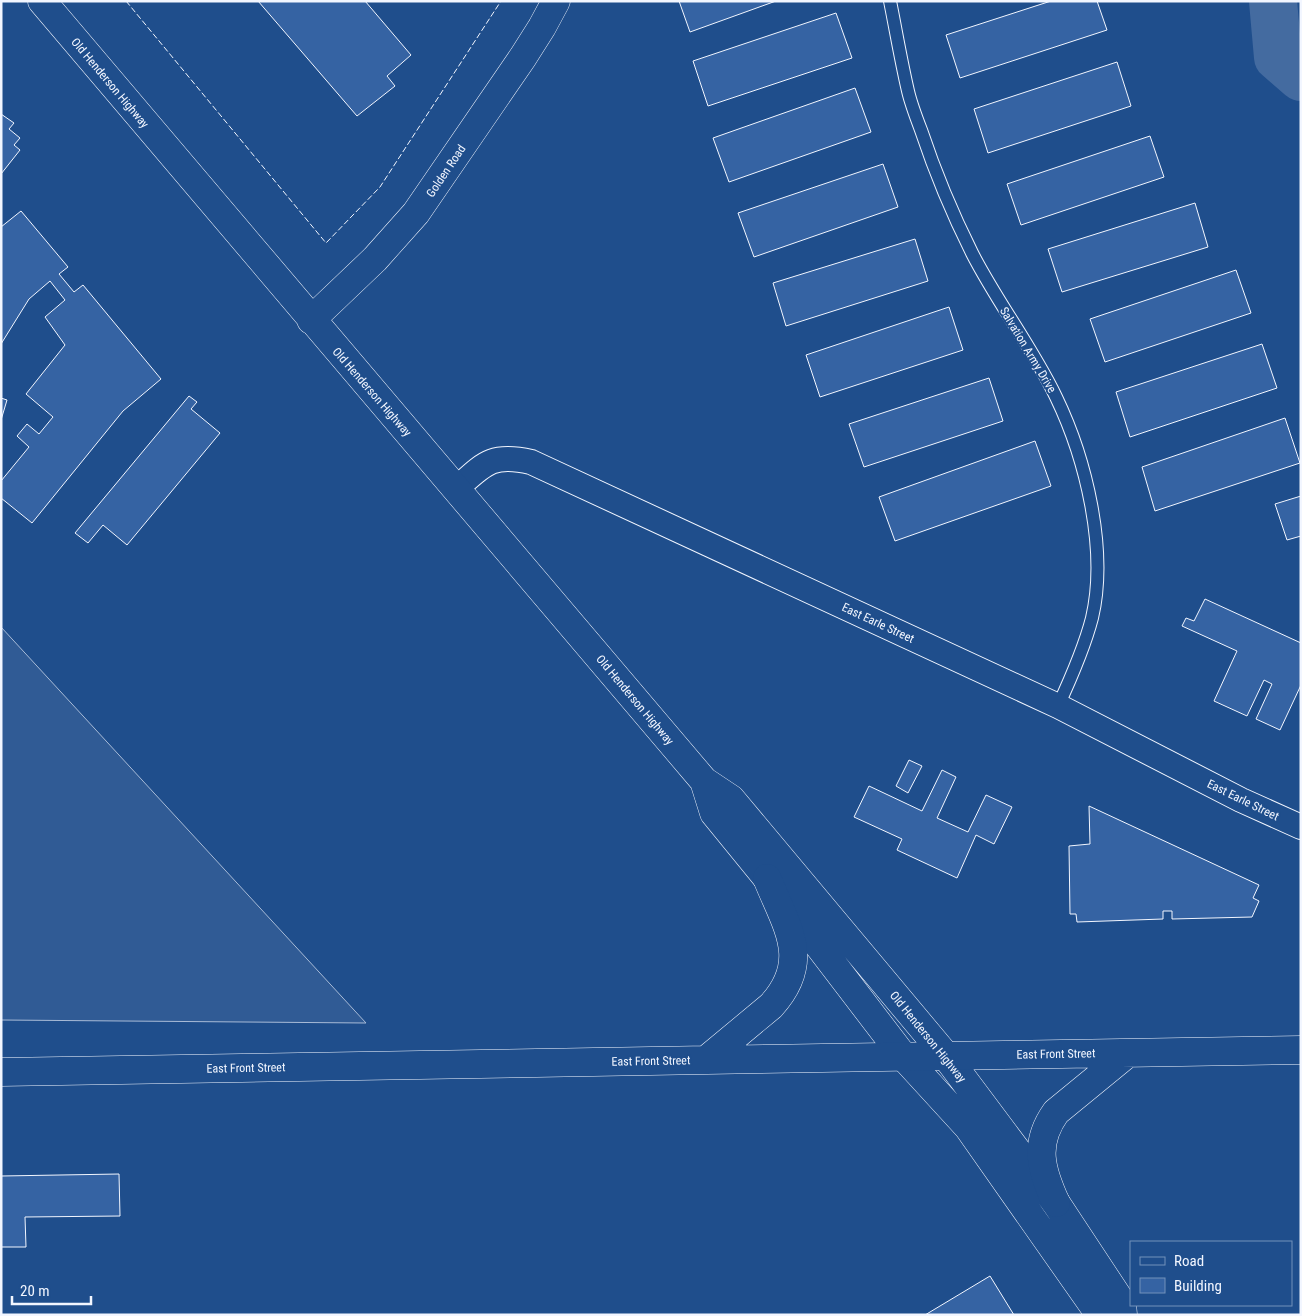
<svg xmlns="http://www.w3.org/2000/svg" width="1302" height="1316" font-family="'Roboto Condensed',sans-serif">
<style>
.built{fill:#305b95;stroke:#a8bbd7}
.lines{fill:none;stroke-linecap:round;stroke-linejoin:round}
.river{stroke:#446ba0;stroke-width:48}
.building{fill:#3563a3;stroke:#f2f6ff}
.lane-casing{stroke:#f2f6ff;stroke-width:14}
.street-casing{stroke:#f2f6ff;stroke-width:26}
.secondary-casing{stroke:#f2f6ff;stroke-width:29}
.primary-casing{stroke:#f2f6ff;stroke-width:29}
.lane{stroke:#1f4e8c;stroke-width:12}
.street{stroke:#1f4e8c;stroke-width:24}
.secondary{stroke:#1f4e8c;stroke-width:28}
.primary{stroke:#1f4e8c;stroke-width:28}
.fence{stroke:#f2f6ff;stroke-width:1;stroke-dasharray:6 2.5;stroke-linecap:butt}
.labels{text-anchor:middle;stroke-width:4;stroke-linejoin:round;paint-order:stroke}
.street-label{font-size:12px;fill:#f2f6ff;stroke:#1f4e8c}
</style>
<rect width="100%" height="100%" fill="#1f4e8c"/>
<path class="built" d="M1,627L366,1023L1,1020Z"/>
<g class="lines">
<path class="river" d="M1273,1L1278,57L1301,77"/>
</g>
<path class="building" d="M258,1H365L411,55L387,76L395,86L357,116Z
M679,1H776L690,32Z
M1051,1H1097L1107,30L960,78L946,35Z
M836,13L852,58L708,106L693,61Z
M1117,62L1131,106L988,153L974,109Z
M855,88L871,132L729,182L713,138Z
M1,114L14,123L9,129L20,138L14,145L20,150L1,174Z
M1150,136L1164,177L1021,225L1007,184Z
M883,164L898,207L754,257L738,213Z
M1195,203L1208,247L1062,292L1048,249Z
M21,211L68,267L59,274L74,292L83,285L161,379L123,411L32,523L1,498V481L29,447L17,436L27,424L39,434L53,417L26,394L65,345L45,317L65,300L50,281L29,299L1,344V227Z
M915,239L928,281L786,326L773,283Z
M1236,270L1251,313L1105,362L1090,319Z
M949,307L963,350L820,397L806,355Z
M1262,344L1277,388L1130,437L1116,392Z
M989,378L1003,421L864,467L849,424Z
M189,396L197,402L191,409L220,433L127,545L103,525L88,543L75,533Z
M1,398L7,400L1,420Z
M1285,418L1300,463L1155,511L1142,467Z
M1035,441L1051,486L895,541L879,497Z
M1301,496V536L1287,540L1275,504Z
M1205,599L1301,643V685L1280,730L1256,719L1272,684L1264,680L1247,716L1214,701L1237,651L1182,626L1186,618L1194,621Z
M909,760L922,766L908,793L896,786Z
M942,770L956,777L937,818L968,832L986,795L1012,807L994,844L976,835L957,878L897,850L902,839L854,817L869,786L922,811Z
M1089,806L1259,885L1253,898L1259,901L1252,917L1172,919V911H1163V919L1077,922L1076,914H1070L1069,846L1090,844Z
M119,1174L120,1216L25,1217L26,1247H1V1176Z
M990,1276L1014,1315H925Z"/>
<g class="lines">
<g class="lane-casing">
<path id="lane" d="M890,1C896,31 901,61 908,91C911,104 916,117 921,130C935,172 952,213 972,253C997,302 1032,347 1056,397C1086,459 1108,550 1092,618C1084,649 1071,678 1058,706"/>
</g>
<g class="street-casing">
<path id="street" d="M456,489C484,464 491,453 531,462L1058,706L1241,800L1301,827"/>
</g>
<g class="secondary-casing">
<path id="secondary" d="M42,1L704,781L731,799L946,1056L1056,1203L1122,1303L1123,1315
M311,320L375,259L416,213L523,57L542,27L556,1
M704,781L714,813L767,878L903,1056L968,1127L1100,1315"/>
</g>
<g class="primary-casing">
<path id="primary" d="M706,1060L771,1006C813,960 786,926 767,878
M1,1072L1301,1050
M1056,1203C1041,1170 1033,1144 1056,1112L1128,1053"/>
</g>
<use href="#lane" class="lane"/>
<use href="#street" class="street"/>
<use href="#secondary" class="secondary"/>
<use href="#primary" class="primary"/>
<path class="fence" d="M126,1L326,243L380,187L501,1"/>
</g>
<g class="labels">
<g class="street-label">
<text transform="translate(110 83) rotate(50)" y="4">Old Henderson Highway</text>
<text transform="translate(446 171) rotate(-56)" y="4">Golden Road</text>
<text transform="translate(1028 350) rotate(59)" y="4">Salvation Army Drive</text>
<text transform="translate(372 392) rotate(49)" y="4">Old Henderson Highway</text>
<text transform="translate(878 623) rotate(25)" y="4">East Earle Street</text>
<text transform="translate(635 700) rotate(50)" y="4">Old Henderson Highway</text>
<text transform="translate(1243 800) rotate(26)" y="4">East Earle Street</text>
<text transform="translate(928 1037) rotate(51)" y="4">Old Henderson Highway</text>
<text transform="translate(1056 1054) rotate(-1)" y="4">East Front Street</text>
<text transform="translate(651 1061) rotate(-1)" y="4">East Front Street</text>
<text transform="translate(246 1068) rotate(-1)" y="4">East Front Street</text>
</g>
</g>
<rect width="1302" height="1316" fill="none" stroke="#f2f6ff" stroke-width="5"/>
<rect x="1130" y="1241" width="162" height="65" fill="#1f4e8c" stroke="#7391ba"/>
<rect x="1140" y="1257" width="25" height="8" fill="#1f4e8c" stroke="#7391ba"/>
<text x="1174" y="1266" font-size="15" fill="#f2f6ff">Road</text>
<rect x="1140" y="1278" width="25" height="15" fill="#3563a3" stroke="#7391ba"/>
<text x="1174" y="1291" font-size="15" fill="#f2f6ff">Building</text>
<path d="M12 1296v8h79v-8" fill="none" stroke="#f2f6ff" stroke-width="2.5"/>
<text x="20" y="1296" font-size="15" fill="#f2f6ff" stroke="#1f4e8c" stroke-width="4" paint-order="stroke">20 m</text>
</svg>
